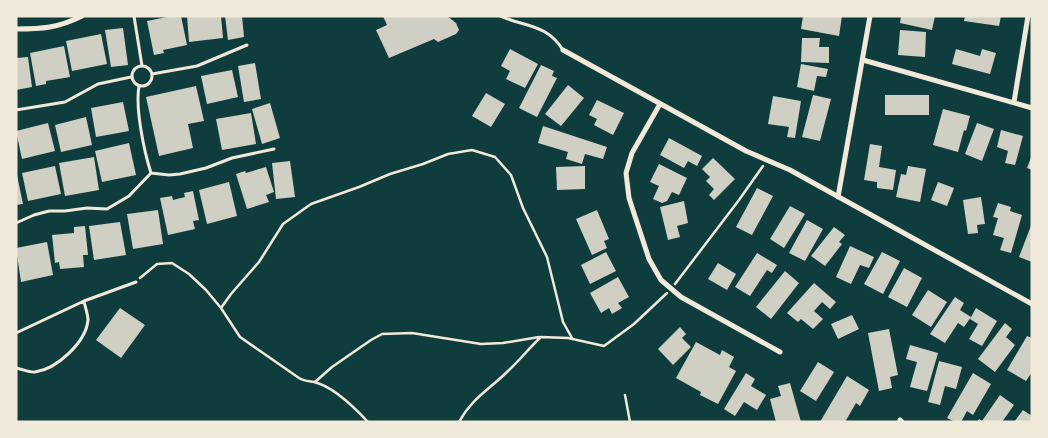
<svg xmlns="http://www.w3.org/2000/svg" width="1048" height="438" font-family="Cabin,sans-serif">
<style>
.building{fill:#cfcfc3}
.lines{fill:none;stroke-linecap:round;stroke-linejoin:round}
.path{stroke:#f1e9da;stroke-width:2.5}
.service{stroke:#f1e9da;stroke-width:3}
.minor{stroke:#f1e9da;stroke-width:5}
</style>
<rect width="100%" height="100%" fill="#0f3d3e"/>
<path class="building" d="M172,16H181L187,45L163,50L164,53L154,55L147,21Z
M187,16H221L223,38L189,42Z
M225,16H242L244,37L228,40Z
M383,16H447L456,23L459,30L456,34L438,42L434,39L389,58L376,30L387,25Z
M803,16H842L839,36L801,29Z
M901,16H935L932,30L900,23Z
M965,16H1001L999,26L964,21Z
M123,28L128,65L111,67L105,30Z
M900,30L926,32L925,57L898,55Z
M101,34L107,64L72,71L66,41Z
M802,38H820L819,47H829V63L801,62Z
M64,46L70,77L46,81V84L36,86L30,53Z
M510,49L538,64L525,88L506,79L510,71L501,66Z
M956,49L980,56L982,49L996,53L990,74L952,64Z
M28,57L32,87L16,90V58Z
M255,63L261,99L244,102L238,66Z
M801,64L828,69L826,77L817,76L814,91L797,87Z
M541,65L554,71L552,76L557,78L537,117L519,108Z
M232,70L238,97L207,104L201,76Z
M568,85L584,98L561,126L545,114Z
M196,86L204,121L188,124L193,148L159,156L146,97Z
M486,93L505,104L491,127L472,116Z
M813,95L831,99L820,141L802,137Z
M885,95H929V115H885Z
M773,96L801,101L795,138L787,137L789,127L768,124Z
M597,100L624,113L613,135L594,125L597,119L589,115Z
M123,102L129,131L96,137L91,108Z
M270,103L280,138L262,144L252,109Z
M943,109L970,116L966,131L964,130L958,152L933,145Z
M251,113L256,144L222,150L216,119Z
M86,117L92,145L61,152L55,125Z
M48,123L55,151L22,159L16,131Z
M977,123L994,129L982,161L965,154Z
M543,126L607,147L603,159L585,154L582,164L566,159L568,152L538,143Z
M1001,130L1023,136L1015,165L1005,163L1008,151L997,147Z
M669,138L702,156L697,166L688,161L684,168L660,155Z
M129,143L136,175L102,182L95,151Z
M870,144L882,146L879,167L896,170L893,190L877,188V182L864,180Z
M1032,155V170L1027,168Z
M94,157L99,190L65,196L59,163Z
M713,158L735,179L714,200L709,195L714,189L706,181L710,177L702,169Z
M290,161L295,197L276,199L272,163Z
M659,164L687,178L679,195L672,192L667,201L662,203L653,199L659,186L650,182Z
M55,166L61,194L28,201L22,173Z
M585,166V189L557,190L556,167Z
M908,166L926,169L920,202L896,197L901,174L906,175Z
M266,167L274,192L266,195L269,202L247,209L236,174L245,171L246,173Z
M16,170L23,204L16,205Z
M229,182L237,216L207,224L199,190Z
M938,182L954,188L947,206L931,200Z
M757,188L773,196L752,235L736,227Z
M193,191L199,220L193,221L195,229L168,235L160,198L172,196L173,200L185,197L184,193Z
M981,197L985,224L977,225L978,233L968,234L963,200Z
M684,201L688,223L677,226L680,237L668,240L660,207Z
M998,203L1011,207L1010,211L1022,215L1011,253L1000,250L1004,238L993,235L998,218L993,217Z
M790,206L805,214L784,248L770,239Z
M158,210L163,244L133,249L127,214Z
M597,210L609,239L604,241L607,248L592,255L576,219Z
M807,220L823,229L805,261L789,253Z
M120,222L126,255L94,260L89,226Z
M1032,223V262L1019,257Z
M85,226L88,255H83L84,267L60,269L59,262L55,263L52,235L74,233V227Z
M834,227L845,235L839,242L842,244L825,266L811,256Z
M47,242L53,275L21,282L16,248Z
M850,246L874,257L869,268L860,265L851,284L836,277Z
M606,252L616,271L590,284L581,265Z
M882,252L900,261L883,294L864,284Z
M757,253L777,265L772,273L767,270L750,296L735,287Z
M718,263L736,274L727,290L708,279Z
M904,268L922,278L907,307L888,297Z
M785,271L799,283L771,319L756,307Z
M618,277L629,297L618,303L622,308L612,314L609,308L601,313L590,293Z
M814,283L836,302L830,309L822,302L814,311L823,319L813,329L801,319L798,322L787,313Z
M928,290L947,302L931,327L912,315Z
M955,297L964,303L960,310L971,317L964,327L958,323L945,343L930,334Z
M120,308L145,325L121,358L96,340Z
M976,308L997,321L982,346L969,339L978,324L970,319Z
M852,315L859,329L838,339L831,324Z
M1005,323L1012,329L1006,337L1015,345L995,372L978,359Z
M680,327L686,334L682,338L691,347L673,365L658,349Z
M889,329L898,375L890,377L892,388L879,391L868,333Z
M1027,336L1032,338V372L1026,381L1007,370Z
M696,342L720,355L722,350L734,357L729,367L736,371L718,404L700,395L701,392L676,378Z
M910,345L938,353L927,391L910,387L917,362L906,359Z
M939,361L962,367L956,389L945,386L940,405L928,402Z
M818,362L834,372L816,401L800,391Z
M746,373L755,379L751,386L766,395L757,410L744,402L735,416L724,409Z
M973,373L991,384L973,415L967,411L961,422H955L947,418Z
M847,376L869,390L860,406L856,403L845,422H820Z
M790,383L801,422H776L770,399L781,396L778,386Z
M1000,395L1014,405L1002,422H977L979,419L982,421Z
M1023,410L1032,416V422H1014Z"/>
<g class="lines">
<path class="path" d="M140,278L157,264L172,263L189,274L206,290L221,308L240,337L299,378C304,381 308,381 314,382C332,386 355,408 368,422
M675,284L739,200L763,166
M221,308L231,294L259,262L283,224L311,204L359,187L390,174L423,164L448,154L472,150L495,157L511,175L523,208L547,257L563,322L572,338
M315,382L332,367L371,340L382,334L412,333L481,344L503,343L539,337
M625,395L630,422
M459,422C472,398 490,389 508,371C520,360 529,348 541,337L568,338L604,346L634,324L667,293"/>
<path class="service" d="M134,16L142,66
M500,16C525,27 547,24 563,50
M132 76a10 10 0 1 1 20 0a10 10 0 1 1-20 0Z
M152,74L197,66L247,45
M139,86C135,108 144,151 151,173
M16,110L65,102L98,84L131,77
M151,173L169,175L180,174L206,168L232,158L274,149
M16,223L34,215L49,211H65L87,208L107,209L129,196L151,173
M16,333L84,301L136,282
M16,368C22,369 30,373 35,372C57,369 86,342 88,320C88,314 85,307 84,301"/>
<path class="minor" d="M16,29C42,29 58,28 82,16
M563,50L746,151L790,170L1032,304
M863,60L1032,108
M1014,102L1028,16
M660,104L632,153L626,173L629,198L649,259L661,280L681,297L780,352
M838,197L870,16
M900,420L902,422"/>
</g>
<rect width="1048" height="438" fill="none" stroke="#f1e9da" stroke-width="35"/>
</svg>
